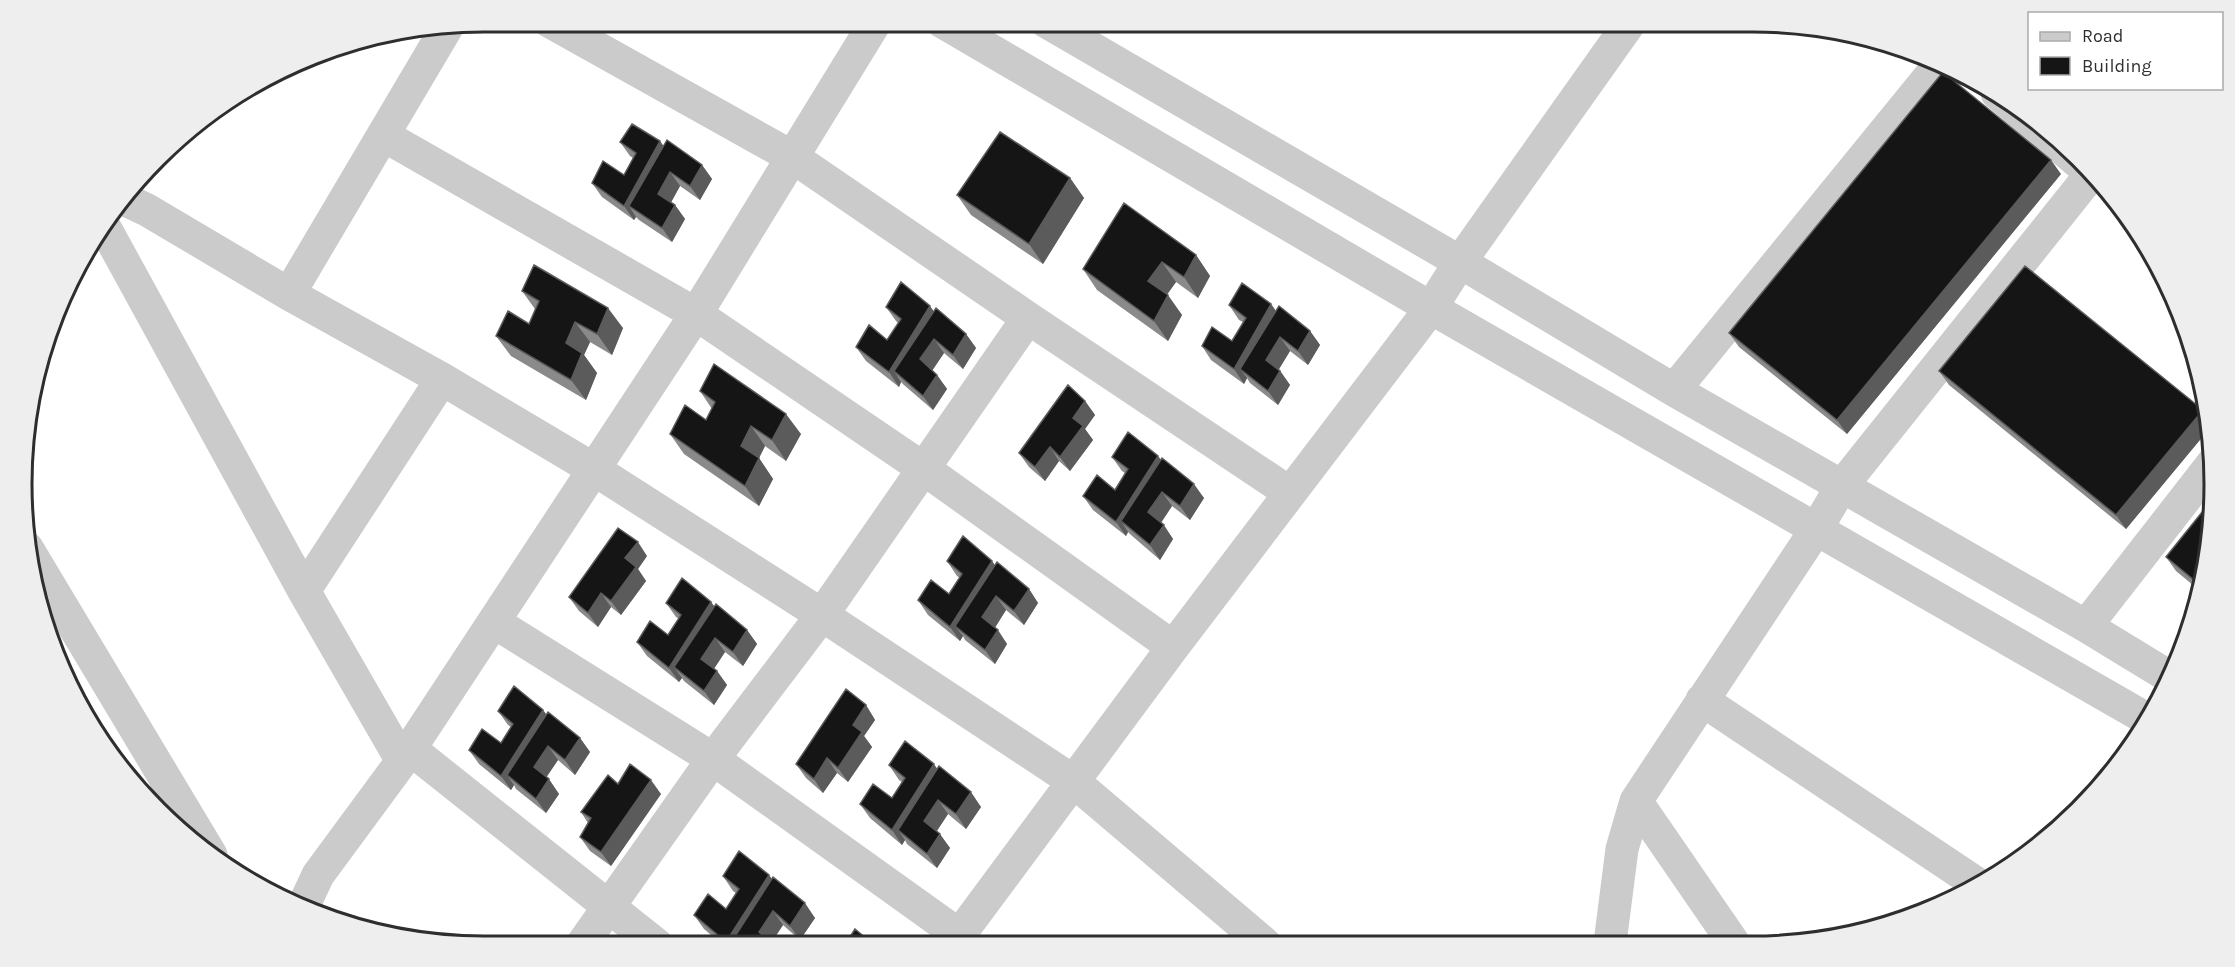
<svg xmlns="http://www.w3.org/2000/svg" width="2235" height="967" font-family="Karla,sans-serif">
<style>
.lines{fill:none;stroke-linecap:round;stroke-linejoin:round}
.minor{stroke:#cbcbcb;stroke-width:33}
.wall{fill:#8a8a8a}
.shaded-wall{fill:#5b5b5b}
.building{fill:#151515;stroke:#5b5b5b;stroke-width:1.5}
.rim{fill:none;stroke:#2e2e2e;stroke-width:3}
</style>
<rect width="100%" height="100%" fill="#fff"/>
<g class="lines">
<path class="minor" d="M549,21L794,158L1028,318L1290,493
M941,21L1431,308L2147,719
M1045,21L1460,262L1674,390L2086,626L2168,676
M1997,93L2092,174
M383,135L696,314L924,469L1173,647
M126,200L147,210L289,294L442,379L595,470L822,615L1073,781L1265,944
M104,226L304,591L402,761
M289,294L447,27
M1674,390L1940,64
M27,548L211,855
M304,591L442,379
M494,622L713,759L959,935
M2086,626L2213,463
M1702,700L1976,883
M409,748L657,945
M1636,801L1733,942
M304,905L318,875L402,761L696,314L876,21
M1610,943L1622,849L1636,801L1817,528L1841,487L2092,173
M952,945L1173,647L1431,308L1460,262L1631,21
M581,946L713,759L822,615L1028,318"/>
</g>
<path class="wall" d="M620,142L664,146L702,165L712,179L700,200L680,186L671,202L675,205L685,219L672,242L639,220L636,217L634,220L602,197L592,183L624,175L633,158L630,156Z
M2061,174L1847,434L1739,347L1729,333Z
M1070,178L1084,198L1043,264L971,215L957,195Z
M1196,255L1210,276L1198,298L1176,282L1167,295L1182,315L1168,341L1097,290L1083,269Z
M522,291L623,328L612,355L590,342L584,355L597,373L586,400L511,356L496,336L529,324L535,309Z
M1271,304L1276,311L1310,331L1320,345L1308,365L1290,351L1279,369L1290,385L1278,405L1250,383L1247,378L1244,384L1211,360L1202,346L1232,341L1243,322L1239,320L1229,305Z
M886,307L934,311L966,334L976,348L963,369L944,353L932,370L937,375L947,389L933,410L904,385L901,382L899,387L866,361L856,347L887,340L898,323L896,321Z
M1939,371L2207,416L2209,429L2126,529L1949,385Z
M700,391L801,434L786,461L765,446L759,458L773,479L759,506L684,454L670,434L706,420L712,409Z
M1085,401L1095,415L1085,429L1093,440L1070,471L1059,461L1045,481L1029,467L1019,453Z
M1158,456L1161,460L1204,498L1190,520L1172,506L1161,523L1173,539L1160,560L1131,535L1128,532L1126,536L1093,510L1083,496L1115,490L1125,473L1122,471L1112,457Z
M2210,544L2199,590L2176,571L2166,557Z
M647,556L638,569L646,581L621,615L611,607L598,627L579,611L569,597Z
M947,561L995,565L1029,589L1038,603L1024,625L1006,610L995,628L1007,644L995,664L965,640L963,636L960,641L928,615L918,600L949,594L960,578L957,576Z
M711,602L714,606L747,630L757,644L743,666L725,652L714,669L717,671L727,685L714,705L684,681L682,678L679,682L647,656L637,642L668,635L679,619L676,617L666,603Z
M866,705L875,720L864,736L872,747L848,782L837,773L823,793L806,778L796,764Z
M543,710L546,714L580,738L590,752L575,775L558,760L546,777L559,794L546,813L516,789L514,785L511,790L479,764L469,750L501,743L511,727L508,725L498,711Z
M889,765L937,768L981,807L966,829L948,814L937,831L950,848L937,868L907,844L905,840L902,845L870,818L860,804L892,798L902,782L899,780Z
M618,784L661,794L611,866L590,851L580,837L588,823L581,812Z
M769,875L772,879L815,918L800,940L783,925L771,942L774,945H723L704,929L694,915L726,909L736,893L733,891L723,876Z"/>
<path class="shaded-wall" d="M660,141L670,155L629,206L636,217L634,220L624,206Z
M2051,160L2061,174L1847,434L1837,420Z
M702,165L712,179L700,200L690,186Z
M670,172L680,186L668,208L658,194Z
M1070,178L1084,198L1043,264L1029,244Z
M675,205L685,219L672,242L662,228Z
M1196,255L1210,276L1198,298L1184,277Z
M1162,262L1176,282L1162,301L1148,281Z
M1168,295L1182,315L1168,341L1154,321Z
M1271,304L1281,319L1240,369L1247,378L1244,384L1234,369Z
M930,306L940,320L894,371L901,382L899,387L889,372Z
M608,308L623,328L612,355L597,334Z
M575,322L590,342L584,355L597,373L586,400L571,380L566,343Z
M1310,331L1320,345L1308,365L1298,351Z
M966,334L976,348L963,369L953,355Z
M1280,337L1290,351L1276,374L1266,360Z
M934,339L944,353L930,374L920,359Z
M1280,371L1290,385L1278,405L1268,391Z
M937,375L947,389L933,410L923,396Z
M1085,401L1095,415L1085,429L1093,440L1070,471L1060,457L1073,418Z
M2203,410L2207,416L2209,429L2126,529L2116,515Z
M786,414L801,434L786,461L772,440Z
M751,426L765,446L755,466L741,446Z
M1050,447L1059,461L1045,481L1035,467Z
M1158,456L1168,470L1121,521L1128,532L1126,536L1116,522Z
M759,458L773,479L759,506L745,486Z
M1194,484L1204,498L1190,520L1180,506Z
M1162,492L1172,506L1158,527L1148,512Z
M1164,525L1173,539L1160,560L1150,545Z
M638,542L647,556L638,569L646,581L621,615L611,601L625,558Z
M992,561L1002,575L955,626L963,636L960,641L950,627Z
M1029,589L1038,603L1024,625L1014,611Z
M601,593L611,607L598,627L588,613Z
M996,596L1006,610L992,632L982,617Z
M711,602L721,616L674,667L682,678L679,682L669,668Z
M747,630L757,644L743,666L733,652Z
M998,630L1007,644L995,664L985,650Z
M715,638L725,652L711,673L701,659Z
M717,671L727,685L714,705L704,691Z
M866,705L875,720L864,736L872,747L848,782L838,768L853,725Z
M543,710L553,724L507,775L514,785L511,790L501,776Z
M580,738L590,752L575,775L565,760Z
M548,746L558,760L544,781L534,767Z
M827,758L837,773L823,793L814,779Z
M934,764L944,779L898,830L905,840L902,845L892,830Z
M549,779L559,794L546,813L536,799Z
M651,780L661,794L611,866L601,852Z
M971,792L981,807L966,829L956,814Z
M938,800L948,814L934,835L924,821Z
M940,834L950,848L937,868L927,854Z
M769,875L779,890L732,941L735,945H729L726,942Z
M805,903L815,918L800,940L790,926Z
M773,911L783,925L770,945L759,932Z"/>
<path class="building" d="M1943,72L2051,160L1837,420L1729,333Z
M632,124L660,141L624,206L592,183L603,161L624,175L636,153L620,142Z
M1000,132L1070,178L1029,244L957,195Z
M667,140L702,165L690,186L670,172L658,194L675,205L662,228L629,206Z
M1124,203L1196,255L1184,277L1162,262L1148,281L1168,295L1154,321L1083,269Z
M534,265L608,308L597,334L575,322L566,343L582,353L571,380L496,336L508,311L529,324L539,301L522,291Z
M2025,266L2203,410L2116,515L1939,371Z
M901,282L930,306L889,372L856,347L869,325L887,340L901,319L886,307Z
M1242,283L1271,304L1234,369L1202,346L1212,327L1232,341L1246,318L1229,305Z
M1279,306L1310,331L1298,351L1280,337L1266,360L1280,371L1268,391L1240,369Z
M936,308L966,334L953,355L934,339L920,359L937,375L923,396L894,371Z
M714,364L786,414L772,440L751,426L741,446L759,458L745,486L670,434L685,405L706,420L715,402L700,391Z
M1068,385L1085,401L1073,418L1083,426L1060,457L1050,447L1035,467L1019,453Z
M1128,432L1158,456L1116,522L1083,496L1097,475L1115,490L1128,469L1112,457Z
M1162,458L1194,484L1180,506L1162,492L1148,512L1164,525L1150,545L1121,521Z
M2211,501L2210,544L2200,585L2166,557Z
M618,528L638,542L625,558L636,567L611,601L601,593L588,613L569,597Z
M963,536L992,561L950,627L918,600L931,580L949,594L962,574L947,561Z
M997,562L1029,589L1014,611L996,596L982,617L998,630L985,650L955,626Z
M682,578L711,602L669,668L637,642L650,621L668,635L681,615L666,603Z
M716,604L747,630L733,652L715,638L701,659L717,671L704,691L674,667Z
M514,686L543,710L501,776L469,750L482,729L501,743L513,724L498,711Z
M846,689L866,705L853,725L862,732L838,768L827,758L814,779L796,764Z
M548,712L580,738L565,760L548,746L534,767L549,779L536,799L507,775Z
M905,741L934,764L892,830L860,804L873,784L892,798L905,778L889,765Z
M630,764L651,780L601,852L580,837L591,818L581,812L608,775L618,784Z
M939,766L971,792L956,814L938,800L924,821L940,834L927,854L898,830Z
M739,851L769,875L726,942L694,915L708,894L726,909L739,889L723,876Z
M773,877L805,903L790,926L773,911L759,932L774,945H737L732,941Z
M855,929L874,945H845Z"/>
<path d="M0 0H2235V967H0ZM484 32H1752A452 452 0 0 1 2204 484V484A452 452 0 0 1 1752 936H484A452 452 0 0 1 32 484V484A452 452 0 0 1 484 32Z" fill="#eee" fill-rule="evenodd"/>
<path class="rim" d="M484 32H1752A452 452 0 0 1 2204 484V484A452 452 0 0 1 1752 936H484A452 452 0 0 1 32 484V484A452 452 0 0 1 484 32Z"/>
<rect x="2028" y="12" width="195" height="78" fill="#ffffff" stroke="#ababab" stroke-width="1.5"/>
<rect x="2040" y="32" width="30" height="9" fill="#cbcbcb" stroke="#ababab" stroke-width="1.5"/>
<text x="2082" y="42" font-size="18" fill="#2e2e2e">Road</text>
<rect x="2040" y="57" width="30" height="18" fill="#151515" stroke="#ababab" stroke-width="1.5"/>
<text x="2082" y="72" font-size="18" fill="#2e2e2e">Building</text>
</svg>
